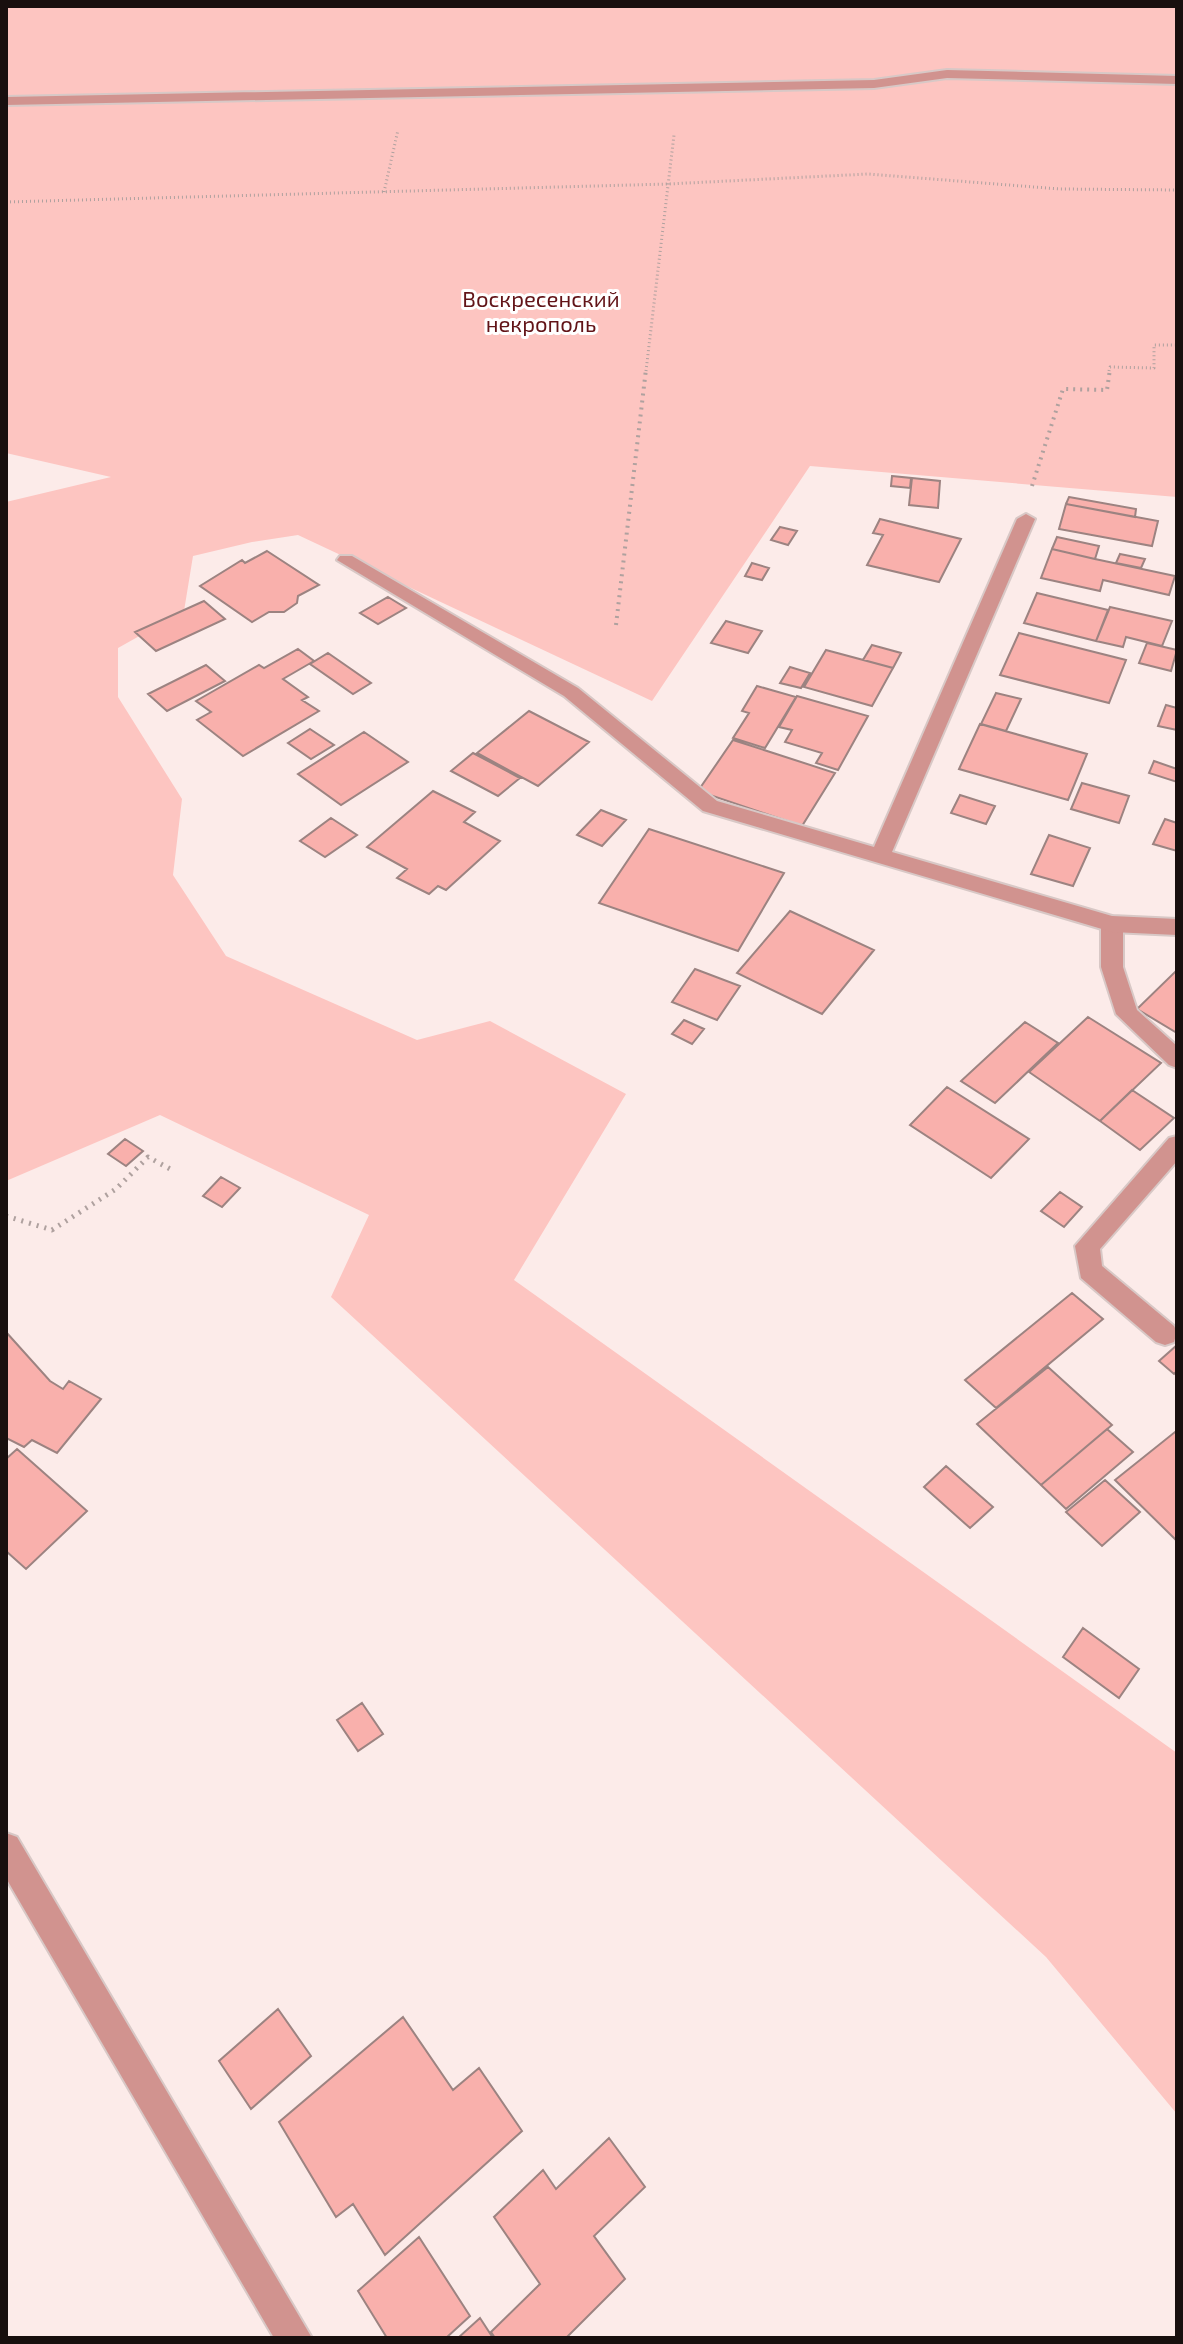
<svg xmlns="http://www.w3.org/2000/svg" width="1183" height="2344" font-family="'Exo 2',sans-serif">
<style>
.green{fill:#fdc5c1}
.building{fill:#f9b0ac;stroke:#9c8381;stroke-width:2}
.lines{fill:none;stroke-linecap:round;stroke-linejoin:round}
.lane-casing{stroke:#d8c8c6;stroke-width:4}
.street-casing{stroke:#d8c8c6;stroke-width:4}
.path-far2{stroke:#afa19f;stroke-width:3;stroke-dasharray:1 3;stroke-linecap:butt}
.path-far1{stroke:#afa19f;stroke-width:4;stroke-dasharray:2 5;stroke-linecap:butt}
.path{stroke:#afa19f;stroke-width:5;stroke-dasharray:2 6;stroke-linecap:butt}
.lane{fill:#d1938f;fill-rule:evenodd}
.street{fill:#d1938f;fill-rule:evenodd}
.labels{text-anchor:middle;stroke-width:6;stroke-linejoin:round;paint-order:stroke}
.far-park-label{font-size:22px;fill:#621418;stroke:#fff}
</style>
<rect width="100%" height="100%" fill="#fcebe9"/>
<path class="green" d="M6,6H1177V497L810,466L652,701L298,535L252,542L193,556L184,611L118,648V697L182,799L173,875L226,956L417,1040L490,1021L626,1094L514,1280L1177,1753V2114L1046,1957L331,1297L369,1215L160,1115L6,1181V502L111,477L6,453Z"/>
<path class="building" d="M892,476L911,478L910,488L891,486Z
M912,478L940,481L938,508L909,505Z
M1069,497L1136,509L1135,517L1066,504Z
M1066,504L1158,521L1152,546L1059,529Z
M880,519L961,539L939,582L867,565L883,535L873,533Z
M780,527L797,531L788,545L771,540Z
M1057,537L1099,546L1095,559L1052,549Z
M1052,549L1095,559L1175,576L1169,595L1103,580L1100,591L1041,578Z
M267,551L319,585L298,596L297,603L284,612H269L252,622L200,586L242,560L245,563Z
M1120,554L1145,559L1141,568L1116,563Z
M752,563L769,568L762,580L745,576Z
M1037,593L1108,610L1096,641L1024,623Z
M388,597L406,608L378,624L360,613Z
M204,601L225,619L156,651L135,632Z
M1110,607L1172,621L1162,646L1126,637L1123,647L1096,641Z
M726,621L762,631L748,653L711,643Z
M1019,633L1126,660L1109,703L1000,675Z
M1147,643L1177,650L1171,671L1139,663Z
M872,645L901,653L893,668L863,660Z
M298,649L314,661L283,679L308,697L302,700L319,711L243,756L197,720L211,712L196,701L259,665L264,668Z
M826,650L893,668L872,706L804,687Z
M328,653L371,683L353,694L310,664Z
M206,665L225,681L167,711L148,694Z
M790,667L810,673L801,688L780,683Z
M757,686L796,697L765,748L733,738L749,713L742,711Z
M996,693L1021,699L1006,731L981,724Z
M797,696L868,716L838,770L816,763L822,753L785,742L792,730L779,727Z
M1166,705L1177,708V730L1158,726Z
M529,711L589,742L538,786L477,753Z
M980,724L1087,754L1068,800L959,769Z
M310,729L334,745L311,759L288,743Z
M364,732L408,762L341,805L298,774Z
M733,740L835,773L802,826L698,791Z
M473,753L520,778L498,796L451,771Z
M1154,761L1177,769V782L1149,773Z
M1082,783L1129,796L1119,823L1071,809Z
M433,791L475,812L464,822L500,841L446,890L438,886L429,894L397,878L407,869L367,847Z
M960,795L995,806L986,824L951,813Z
M601,810L626,820L602,846L577,835Z
M331,818L357,835L325,857L300,841Z
M1165,819L1177,823V851L1153,844Z
M649,829L784,873L738,951L599,903Z
M1049,835L1090,848L1073,886L1031,874Z
M790,911L874,950L822,1014L737,973Z
M695,969L740,986L717,1020L672,1002Z
M1177,970V1033L1137,1009Z
M1088,1017L1161,1063L1100,1121L1029,1072Z
M684,1020L704,1029L692,1044L672,1034Z
M1025,1022L1058,1043L995,1103L961,1081Z
M947,1087L1029,1139L991,1178L910,1125Z
M1132,1090L1174,1118L1140,1150L1100,1121Z
M125,1139L143,1151L126,1166L108,1154Z
M221,1177L240,1188L222,1207L203,1196Z
M1060,1192L1082,1207L1064,1227L1041,1211Z
M1072,1293L1103,1319L996,1408L965,1380Z
M6,1332L50,1381L63,1389L69,1381L101,1399L57,1453L32,1440L24,1447L6,1438Z
M1177,1345V1371L1174,1374L1159,1361Z
M1048,1367L1112,1425L1041,1485L977,1424Z
M1107,1429L1133,1452L1066,1509L1041,1485Z
M1175,1432L1177,1434V1541L1115,1480Z
M17,1449L87,1511L26,1569L6,1551V1459Z
M946,1466L993,1507L970,1528L924,1487Z
M1105,1480L1140,1512L1102,1546L1066,1512Z
M1083,1628L1139,1669L1119,1698L1063,1657Z
M362,1703L383,1734L358,1751L337,1720Z
M278,2009L311,2056L251,2109L219,2061Z
M403,2017L453,2090L479,2068L522,2131L385,2255L353,2204L336,2217L279,2122Z
M609,2138L645,2187L594,2236L625,2279L566,2338H495L491,2332L540,2284L494,2217L543,2170L556,2189Z
M419,2237L470,2316L446,2338H387L358,2291Z
M480,2318L493,2338H458Z"/>
<g class="lines">
<g class="lane-casing">
<path id="lane" d="M947,70L1177,76V84L947,78L874,88L6,105V97L874,80Z
M1112,916L1120,919L1123,924V967L1137,1010L1177,1046V1068L1169,1065L1116,1014L1101,967V924L1104,919Z
M1177,1136V1161L1100,1249L1102,1266L1174,1326L1177,1332L1174,1342L1165,1345L1156,1342L1081,1278L1075,1246L1169,1138Z"/>
</g>
<g class="street-casing">
<path id="street" d="M1026,514L1035,519L892,852L1112,916L1177,919V935L1112,932L703,811L564,696L337,560L340,556H352L578,688L717,801L874,847L1017,519Z
M6,1833L17,1837L312,2338H274L6,1878Z"/>
</g>
<path class="path-far2" d="M384,192L398,130
M6,202L668,184L868,174L1060,189L1177,190
M646,371L674,135
M1109,371L1110,367L1154,368V345H1177"/>
<path class="path-far1" d="M1032,486L1063,389L1107,390L1110,369
M616,625L646,369"/>
<path class="path" d="M6,1216L52,1230L116,1189L148,1157L172,1170"/>
<use href="#lane" class="lane"/>
<use href="#street" class="street"/>
</g>
<g class="labels">
<g class="far-park-label">
<text x="541" y="307">Воскресенский<tspan x="541" dy="25">некрополь</tspan></text>
</g>
</g>
<rect width="1183" height="2344" fill="none" stroke="#180f0e" stroke-width="16"/>
</svg>
